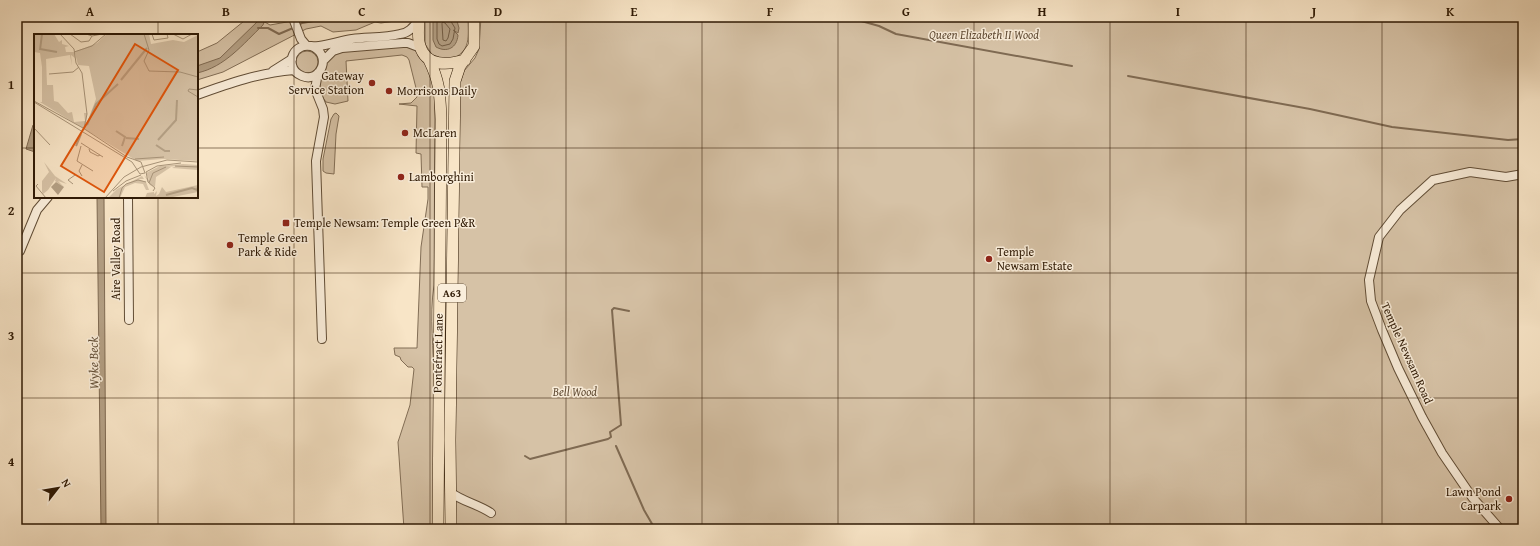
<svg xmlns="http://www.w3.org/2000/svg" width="1540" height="546" font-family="'Gentium Book Plus',serif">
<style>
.green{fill:#d6c2a6;stroke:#826e56}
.water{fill:#b4a085;stroke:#7f6a52}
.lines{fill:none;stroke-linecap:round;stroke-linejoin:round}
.shore{stroke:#725d45;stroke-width:1}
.stream{stroke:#7f6a52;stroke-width:2}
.minor-casing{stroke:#614d36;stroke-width:10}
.highway-casing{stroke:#2f1a05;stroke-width:12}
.minor{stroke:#faeedb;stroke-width:8}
.highway{stroke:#f8e5c7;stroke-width:11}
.grid{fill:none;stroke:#2f1a05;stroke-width:1;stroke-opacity:0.55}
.poi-dot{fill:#8f2418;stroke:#faeedb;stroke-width:1.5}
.labels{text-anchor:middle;stroke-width:3;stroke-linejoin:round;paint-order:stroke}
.shield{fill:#faeedb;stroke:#6c5a45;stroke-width:1}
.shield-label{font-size:11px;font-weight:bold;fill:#2f1a05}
.park-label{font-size:12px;font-style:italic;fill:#614c35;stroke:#faeedb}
.poi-label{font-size:12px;fill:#2f1a05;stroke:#faeedb;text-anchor:start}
.street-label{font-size:12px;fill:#2f1a05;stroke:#faeedb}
.water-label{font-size:13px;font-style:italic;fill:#645038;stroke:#faeedb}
.inset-river{fill:none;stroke:#b4a085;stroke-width:2}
.inset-road{fill:none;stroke:#a89479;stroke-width:1}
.view{fill:#df560c;fill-opacity:0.15;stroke:#df560c;stroke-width:2}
.inset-edge{fill:none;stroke:#2f1a05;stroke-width:2}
.neatline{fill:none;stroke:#2f1a05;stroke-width:1.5}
.grid-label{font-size:13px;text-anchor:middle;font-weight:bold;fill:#2f1a05}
</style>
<rect width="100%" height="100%" fill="#f8e5c7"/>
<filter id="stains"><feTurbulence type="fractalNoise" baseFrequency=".005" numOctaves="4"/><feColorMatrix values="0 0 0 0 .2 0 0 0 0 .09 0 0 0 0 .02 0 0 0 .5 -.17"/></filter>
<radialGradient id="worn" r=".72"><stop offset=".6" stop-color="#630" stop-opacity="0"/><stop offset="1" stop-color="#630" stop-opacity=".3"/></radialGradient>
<path class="green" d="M249,17H256L270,25L315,17H408L402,20L381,23L375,22L356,30L333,32L321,26L306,29L223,72L197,80V52L217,43Z
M425,17H468C468,37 472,51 450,60L433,56L425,44Z
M481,17H1523V529H456L454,489L458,89L464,71L475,58L479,49Z
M393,46L414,47L432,72L435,98L434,285C429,317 434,350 434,382C435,431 434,480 433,529H404L398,442L410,405L414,369L412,367H408L401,360L400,357L395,355L394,348H417L421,247L428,199V187H422L421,154L416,153L417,106L399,104L411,103L417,97V92L409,60L407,57L402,55L346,61L348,101L335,104L326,102C318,92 318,82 324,71C326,67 326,63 328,59C337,47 378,47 393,46Z
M296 62a11 11 0 1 1 22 0a11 11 0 1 1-22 0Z
M336,113L339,116L336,134L334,174L326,173L323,171V159L331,119L334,114Z"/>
<path class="water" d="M259,17H266L263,25C243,44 225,67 197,73V66L220,58L258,21Z
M433,17H452L454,20L457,21L459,28L458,33L453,30L458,35C457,48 447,53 436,47L433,40Z
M33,125L35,126V152L26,149Z
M97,197H104L106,529H101Z"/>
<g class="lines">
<path class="shore" d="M437,17V39L439,44L442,46L450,44L453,39L455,28L450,20L449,17
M443,22L445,23L450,29L448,38L446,41L443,40L442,24Z"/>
<path class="stream" d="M847,17L879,26L896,34L1072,66
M299,25L302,23L337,17
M258,28H268L279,34L293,28
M1128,76L1310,109L1392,127L1508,140L1523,139
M616,446L644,510L655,529
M525,456L530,459L608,439L611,437L610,432L621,425L612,310L614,308L629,311"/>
<g class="minor-casing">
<path id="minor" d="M293,18L301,39L306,45
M311,46C333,54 321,84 302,76C297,74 293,70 292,65C290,58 294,50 301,47C306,44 312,47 319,46C329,45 340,41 352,39C368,37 385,38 400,34C409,33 414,26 419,20
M323,61L333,51L342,48L403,43H408L421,48
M273,71L292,59
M318,73L315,89L323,109L324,117L316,161L322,339
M197,95C230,83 259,73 294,70
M128,197L129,320
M20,251L37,210L48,197
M450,492C463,502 478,504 491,513
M1500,529L1472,497L1442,453L1422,417L1398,368L1382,330L1371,301L1369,280L1379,237L1400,210L1433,180L1470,172L1506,177L1523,174"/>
</g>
<g class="highway-casing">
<path id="highway" d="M419,17C419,26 417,37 420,46C426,67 448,65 465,60
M429,60C440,82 440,95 441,119L438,529
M451,529L450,440L455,81L460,66L474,46V17"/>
</g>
<use href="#minor" class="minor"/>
<use href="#highway" class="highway"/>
</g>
<path class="grid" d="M158,17V35M294,17V529M430,17V529M566,17V529M702,17V529M838,17V529M974,17V529M1110,17V529M1246,17V529M1382,17V529M17,148H35M197,148H1523M158,197V529M17,273H1523M17,398H1523"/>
<g class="poi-dot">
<circle cx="372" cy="83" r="4"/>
<circle cx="389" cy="91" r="4"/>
<circle cx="405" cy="133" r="4"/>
<circle cx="401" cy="177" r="4"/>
<rect x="282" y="219" width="8" height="8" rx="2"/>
<circle cx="230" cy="245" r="4"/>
<circle cx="989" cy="259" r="4"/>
<circle cx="1509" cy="499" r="4"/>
</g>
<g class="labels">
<rect class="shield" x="438" y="284" width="28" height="18" rx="3"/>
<g class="shield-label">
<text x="452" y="297">A63</text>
</g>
<g class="park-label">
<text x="984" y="39">Queen Elizabeth II Wood</text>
<text x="575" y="396">Bell Wood</text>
</g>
<g class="poi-label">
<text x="364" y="80" text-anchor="end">Gateway<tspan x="364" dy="14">Service Station</tspan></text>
<text x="397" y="95">Morrisons Daily</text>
<text x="413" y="137">McLaren</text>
<text x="409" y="181">Lamborghini</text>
<text x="294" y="227">Temple Newsam: Temple Green P&amp;R</text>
<text x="238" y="242">Temple Green<tspan x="238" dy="14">Park &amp; Ride</tspan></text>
<text x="997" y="256">Temple<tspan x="997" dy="14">Newsam Estate</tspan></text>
<text x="1501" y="496" text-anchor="end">Lawn Pond<tspan x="1501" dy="14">Carpark</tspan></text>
</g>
<g class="street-label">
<text transform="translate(116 259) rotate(-90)" y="4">Aire Valley Road</text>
<text transform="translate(438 353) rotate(-89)" y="4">Pontefract Lane</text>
<text transform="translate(1407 353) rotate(66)" y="4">Temple Newsam Road</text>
</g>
<g class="water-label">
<text transform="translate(93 363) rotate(-91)" y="5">Wyke Beck</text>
</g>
</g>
<g transform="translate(34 34)">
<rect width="164" height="164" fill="#f8e5c7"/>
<path d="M0,0H20L25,8L28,6V10L35,12L31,13L32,18H40L63,9L73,0H115L117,10L139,6L150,8L164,1V127L129,125L103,127L6,68H8V33L6,19L0,18ZM41,19L44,31L55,32L62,65L52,91L53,79H50L51,87L40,88L38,78L34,79L24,68L20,67L19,51H13L12,25L36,21L38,32L37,21L41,24ZM10,128L21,142L33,150L24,147L30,153L21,147L22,144L14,156L9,160L8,158V147L15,138ZM149,130L164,131V136L138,134L142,132L133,133H137L122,143L121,153L116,151L117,153L110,141L115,146L112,139L126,132ZM108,142L110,145H104L112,148L115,156H112L109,150L101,149L91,153L86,164H74L83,155ZM164,151V158L134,164H111L113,159L120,158V160L123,157L122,162L125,160L128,153L132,158Z" fill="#d6c2a6" fill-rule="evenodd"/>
<path d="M22,148L30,153L24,161L17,153Z" fill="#b4a085"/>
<path class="inset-river" d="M6,15L23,18M6,16L8,0M87,46L113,14M53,91L62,70L84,50M82,97L91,103L88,112M92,104L105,105M124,106L142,86L143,66M122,111L131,117H136M42,112L47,100M132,161L158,154L163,156L164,153"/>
<path class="inset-road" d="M26,0L40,15L42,29L48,39L53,80L50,94M36,0L47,8L55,7L58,2M52,0L58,2L68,0M110,0L115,16L110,27L115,37L146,38L164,43M118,0L120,6L134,4L133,0M139,0L149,5L158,0M40,18L58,12L72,0M15,40L39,38L45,33M164,56L155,55L154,57L164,63M0,67L49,94L93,123L107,128L111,139L106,140L98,128L0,68M0,94L16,111M47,109L69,123M47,112L43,127L59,137M55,115L56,118L64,122L66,121M101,125L130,123M141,132L164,133M112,138L114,148L121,154L119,157M112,138L123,132L147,129M48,142L45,137L48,131M115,149L119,139L132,133M4,150L2,152L12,164M39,150L34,146L41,141M79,157L92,147L107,141M71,164L90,143L107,133L133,126L164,128M85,164L88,154L92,150L104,146L112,148"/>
<path class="view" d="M101,10L144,36L70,158L27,132Z"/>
<rect width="164" height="164" class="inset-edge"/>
</g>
<rect width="1540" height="546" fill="none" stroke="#f8e5c7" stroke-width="44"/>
<g transform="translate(58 488) rotate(59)" stroke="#faeedb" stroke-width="3" paint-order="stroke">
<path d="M0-3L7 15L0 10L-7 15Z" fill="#2f1a05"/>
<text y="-6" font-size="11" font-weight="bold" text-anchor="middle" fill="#2f1a05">N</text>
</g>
<rect x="22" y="22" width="1496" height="502" class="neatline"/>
<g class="grid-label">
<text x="90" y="16">A</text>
<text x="226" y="16">B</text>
<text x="362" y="16">C</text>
<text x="498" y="16">D</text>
<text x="634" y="16">E</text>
<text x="770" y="16">F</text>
<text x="906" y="16">G</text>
<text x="1042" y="16">H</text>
<text x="1178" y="16">I</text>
<text x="1314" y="16">J</text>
<text x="1450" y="16">K</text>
<text x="11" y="89">1</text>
<text x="11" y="215">2</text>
<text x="11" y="340">3</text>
<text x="11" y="466">4</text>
</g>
<rect width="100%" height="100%" filter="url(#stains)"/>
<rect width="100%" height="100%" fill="url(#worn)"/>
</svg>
